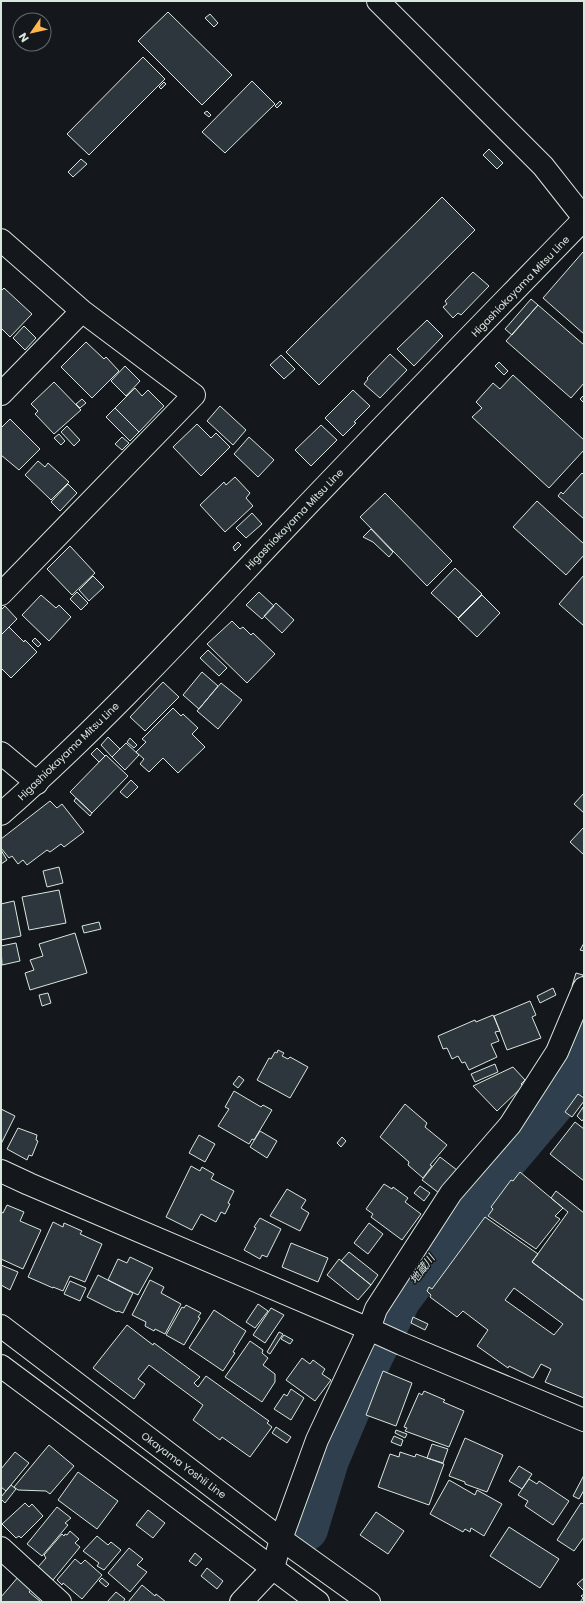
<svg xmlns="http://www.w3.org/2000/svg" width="585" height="1603" font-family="Poppins,'Noto Sans JP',sans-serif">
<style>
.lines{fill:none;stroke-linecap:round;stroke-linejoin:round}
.river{stroke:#2f3f4d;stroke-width:44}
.building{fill:#2c363c;stroke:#d8e6dc;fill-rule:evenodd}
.minor-casing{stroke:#d8e6dc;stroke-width:24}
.tertiary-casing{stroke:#d8e6dc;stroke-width:24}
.primary-casing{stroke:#d8e6dc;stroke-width:24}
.minor{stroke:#14181c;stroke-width:22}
.tertiary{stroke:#14181c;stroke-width:22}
.primary{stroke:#14181c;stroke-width:22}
.labels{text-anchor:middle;stroke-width:3;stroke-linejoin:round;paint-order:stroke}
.street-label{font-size:10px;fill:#d8e6dc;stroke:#14181c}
.water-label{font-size:11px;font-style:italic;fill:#d8e6dc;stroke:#14181c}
</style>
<rect width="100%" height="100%" fill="#14181c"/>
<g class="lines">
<path class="river" d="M306,1529L327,1460L368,1363L399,1299L484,1185L554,1102L576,1057L584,1035"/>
</g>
<path class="building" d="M168,12L232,75L202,105L138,41Z
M210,14L218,23L214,27L205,18Z
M143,57L165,79L89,155L67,134Z
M252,81L275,104L225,153L202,132Z
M164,82L166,84L161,89L159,87Z
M280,101L282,103L277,108L275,106Z
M207,111L211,115L209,117L204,113Z
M489,149L503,163L497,169L483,155Z
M81,159L87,164L73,177L68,172Z
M442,197L475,230L319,385L286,352Z
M583,252L584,253V334L543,298Z
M473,272L489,286L461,315L458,313L453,318L443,307L447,304L445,301Z
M4,288L32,314L10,337L1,328V291Z
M531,299L538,305L512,335L505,329Z
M538,305L584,345V383L571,398L506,341Z
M427,320L443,336L414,366L397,349Z
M24,326L36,338L25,350L13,338Z
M86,342L104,359L106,357L119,371L92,398L61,367Z
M390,354L407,370L380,398L364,384L368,379L367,378Z
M281,355L295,369L284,379L270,365Z
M499,362L508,371L504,375L495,366Z
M125,366L140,381L126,396L111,381Z
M513,375L584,440V450L549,488L472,417L482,408L476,402L493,383L500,389Z
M54,382L81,410L54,434L35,414L38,411L31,404Z
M135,388L142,396L148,390L164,406L139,432L115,408Z
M353,390L370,406L354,422L356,423L343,436L325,418Z
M584,395V403L580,399Z
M82,399L86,403L80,408L76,404Z
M220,406L246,430L233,445L207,421Z
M115,408L139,432L130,441L106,417Z
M10,419L40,449L19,470L1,455V428Z
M197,424L211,438L216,433L230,447L201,476L173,447Z
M321,425L337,440L311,466L295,450Z
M67,426L80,440L74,446L61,432Z
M59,434L65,441L61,445L54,438Z
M122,437L129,443L122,450L115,444Z
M249,437L274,460L258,477L234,454Z
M38,461L45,467L48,463L69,482L51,500L25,475Z
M582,473L584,475V519L558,496L561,492L563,494Z
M235,477L250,493L246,498L253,506L225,532L200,505L224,482L226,485Z
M68,484L77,493L60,511L51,502Z
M385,493L452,561L427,586L360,517Z
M537,501L584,544V555L566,575L513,527Z
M252,513L262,524L246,538L236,528Z
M371,529L393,552L389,557L373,542L363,537Z
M238,542L241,545L235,551L233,547Z
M70,546L95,573L72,595L47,569Z
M455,568L482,594L458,618L431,593Z
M584,575V626L559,604Z
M93,576L104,587L89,601L79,590Z
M77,592L88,603L81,610L70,599Z
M259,592L274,606L262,619L246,605Z
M41,595L56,608L59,605L71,617L49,641L22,615Z
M482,595L500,613L477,637L458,619Z
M276,603L294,620L282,633L264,616Z
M5,606L17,619L1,635V610Z
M232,621L240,629L243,627L251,635L253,633L275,654L247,683L207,644Z
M9,627L24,642L25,640L37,652L11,678L1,668V635Z
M35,638L41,644L38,647L32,641Z
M208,650L227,668L219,676L200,658Z
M202,672L218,686L199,709L183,695Z
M163,682L179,697L145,731L130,717Z
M221,683L242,700L218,729L197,711Z
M173,708L181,716L183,714L198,728L192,734L205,747L178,773L163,758L149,772L140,764L144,759L136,752L146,742L142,739Z
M108,737L120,749L112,757L101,745Z
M130,738L137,745L134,748L127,742Z
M126,743L139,755L125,770L112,757Z
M97,748L105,756L99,762L91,754Z
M106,755L128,776L92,813L70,792Z
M131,780L138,787L127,798L120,792Z
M584,793V813L574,804Z
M76,798L92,813L90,816L74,801Z
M50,801L57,808L62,804L84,832L64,847L61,844L50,852L47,850L27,865L23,860L18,864L12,856L9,858L1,848V839Z
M584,827V855L570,842Z
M1,850L7,860L1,864Z
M59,867L63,883L47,887L43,871Z
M59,890L66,923L29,930L22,897Z
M14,901L21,936L1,940V904Z
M99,922L101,929L84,933L82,926Z
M75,933L87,973L30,990L25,973L34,970L30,960L43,956L39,944Z
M16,943L20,961L2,965L1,946Z
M584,943V951L580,950Z
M576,973L583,975L579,988L572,986Z
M553,988L556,995L540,1003L537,996Z
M48,993L51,1003L42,1006L39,995Z
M530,1001L536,1015L532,1017L541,1038L507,1050L494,1016Z
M493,1015L500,1031L495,1032L499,1041L491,1044L497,1057L469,1070L465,1062L462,1063L458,1056L452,1059L447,1048L443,1049L438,1036L475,1020L476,1022Z
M278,1050L284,1053L282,1056L288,1059L290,1057L308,1067L290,1098L257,1080L269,1058L271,1059L275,1052L277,1053Z
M495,1064L498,1072L475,1082L471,1074Z
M513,1067L525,1080L521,1084L523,1086L497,1111L473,1086Z
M239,1076L244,1080L238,1088L233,1084Z
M234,1091L261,1107L263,1105L272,1110L254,1140L252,1139L249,1144L218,1126L229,1109L225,1107Z
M578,1094L584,1098V1101L572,1117L565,1112Z
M405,1104L427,1123L425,1127L447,1145L430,1165L432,1166L423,1178L408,1165L409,1162L380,1137Z
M583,1107L584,1118L582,1121L577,1116Z
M1,1109L15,1116L1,1144Z
M575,1122L584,1129V1181L550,1154Z
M18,1128L37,1135L36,1140L38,1141L32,1156L29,1155L27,1160L7,1149Z
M260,1131L277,1141L267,1158L250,1147Z
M199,1135L215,1144L205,1162L189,1153Z
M342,1137L346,1141L341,1147L337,1143Z
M440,1157L457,1170L439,1193L422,1180Z
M191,1166L200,1171L202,1167L214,1174L211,1179L234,1191L228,1203L230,1204L225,1214L221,1212L216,1222L201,1214L192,1230L166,1217Z
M520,1172L563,1208L555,1216L560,1219L536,1249L488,1216L493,1209L491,1207L511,1180L513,1181Z
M384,1184L392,1189L393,1187L408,1198L405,1202L421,1214L402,1240L371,1217L373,1214L366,1209Z
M420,1186L430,1193L424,1201L414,1193Z
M287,1189L306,1200L301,1208L309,1213L300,1231L270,1216Z
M556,1191L584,1213V1301L532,1262L568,1212L551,1198Z
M7,1205L24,1212L20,1221L41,1230L23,1269L1,1259V1212L3,1213Z
M485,1217L538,1254L532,1262L584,1301V1398L545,1382L551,1369L541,1364L533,1378L509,1366L508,1368L477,1346L488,1330L463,1311L457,1317L430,1297L431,1295L427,1291L429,1287L432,1289ZM514,1288L563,1324L554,1335L505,1300Z
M260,1218L281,1229L267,1257L262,1255L260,1259L244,1250L256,1228L254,1227Z
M53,1222L63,1227L64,1223L82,1231L80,1234L102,1244L85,1282L70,1276L63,1291L53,1287V1288L28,1277Z
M369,1223L383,1234L368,1254L354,1243Z
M291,1243L328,1258L318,1282L282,1267Z
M349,1252L378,1275L371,1285L341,1261Z
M130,1257L153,1268L138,1295L108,1280L118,1259L127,1263Z
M339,1259L371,1285L358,1300L327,1275Z
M1,1265L18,1272L10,1290L1,1285Z
M98,1275L133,1293L123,1313L118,1311L117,1312L87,1297Z
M150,1280L164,1287L161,1293L181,1304L165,1334L155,1329L154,1331L145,1326L146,1322L132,1315Z
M70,1281L86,1288L80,1301L64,1294Z
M258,1304L268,1311L255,1328L246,1322Z
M186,1305L201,1313L198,1317L200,1318L184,1345L166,1335L182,1307L184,1308Z
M271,1308L284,1315L265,1343L253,1335Z
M214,1310L246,1331L233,1352L235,1353L223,1371L189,1348Z
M413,1317L428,1324L425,1330L411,1323Z
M127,1325L153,1345L154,1343L200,1377L194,1383L198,1387L206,1376L269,1421L267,1423L272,1427L250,1457L222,1437L220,1440L193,1420L203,1405L149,1365L138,1379L145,1384L134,1399L93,1368Z
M279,1332L283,1334L270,1354L267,1352Z
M284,1335L293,1340L290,1344L281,1339Z
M250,1341L263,1350L262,1353L268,1358L263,1365L275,1374V1382L262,1402L225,1377Z
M302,1358L310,1364L313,1360L325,1369L322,1374L331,1380L315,1401L286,1380Z
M383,1371L412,1383L396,1426L366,1415Z
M291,1389L304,1398L291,1420L274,1409L284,1394L287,1396Z
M424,1391L445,1400L443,1402L464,1411L449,1447L405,1431L407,1428L404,1427L419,1393L422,1395Z
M276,1427L291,1437L287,1443L272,1433Z
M396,1430L407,1434L405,1438L395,1433Z
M394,1436L403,1440L401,1446L391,1442Z
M465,1438L503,1455L487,1492L465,1484V1482L449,1476Z
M432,1444L448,1449L443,1463L427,1458Z
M49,1445L74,1466L50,1494L46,1491L18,1490L14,1487Z
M15,1452L29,1463L6,1491L1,1487V1469Z
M400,1452L415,1457L416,1454L444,1464L429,1505L378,1487L390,1454L399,1457Z
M519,1466L532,1474L522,1489L509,1481Z
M78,1472L118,1501L97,1529L58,1500Z
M584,1475V1490L579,1499L573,1496Z
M529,1479L537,1484L539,1481L569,1501L553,1525L525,1506L528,1501L518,1495Z
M449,1480L475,1495L477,1490L502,1504L484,1536L471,1528L470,1532L465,1529L463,1532L430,1514Z
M11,1485L16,1489L5,1503L1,1499V1497Z
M25,1503L29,1507L32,1504L43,1516L21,1538L19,1536L16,1538L2,1524Z
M581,1503L584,1504V1537L574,1551L557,1540Z
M57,1507L71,1518L65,1523L68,1525L42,1556L27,1544Z
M148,1510L165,1523L153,1538L136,1525Z
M376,1512L404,1531L388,1554L360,1535Z
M509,1527L559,1559L540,1588L490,1556Z
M70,1531L79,1539L75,1543L80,1547L53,1580L38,1567L46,1558L44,1555L62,1534L64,1536L65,1534L67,1535Z
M97,1536L108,1545L111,1542L121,1550L104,1570L97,1566L99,1563L83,1551Z
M129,1548L143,1559L137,1565L147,1572L130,1592L108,1573Z
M195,1553L202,1559L196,1566L189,1561Z
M75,1559L81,1564L85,1560L102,1575L82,1599L63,1583L62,1585L57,1580Z
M207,1568L223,1581L217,1589L201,1576Z
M19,1576L33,1587L29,1592L41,1602H1V1597Z
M102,1578L109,1584L106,1587L99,1581Z
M584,1578V1591L577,1584Z
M142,1585L155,1596L156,1594L166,1602H128Z
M116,1592L125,1599L123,1602H107Z
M584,1594V1602H580L583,1598L581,1596Z"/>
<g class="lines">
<g class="minor-casing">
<path id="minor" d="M378,1L543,166L584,218
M1,240L82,311L194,395L1,594
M1,394L82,311
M1,753L37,783
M1,1548L60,1602
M241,1602L273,1568L281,1539L317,1440L369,1329L376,1309L451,1193L510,1125L557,1052L584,988"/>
</g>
<g class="tertiary-casing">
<path id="tertiary" d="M1,1171L29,1184L369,1329L402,1344L584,1420"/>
</g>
<g class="primary-casing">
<path id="primary" d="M1,814C106,722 200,618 296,517C391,417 488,318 584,219
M1,1326L281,1539L369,1602
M1,1366L318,1602"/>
</g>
<use href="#minor" class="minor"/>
<use href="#tertiary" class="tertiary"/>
<use href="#primary" class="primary"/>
</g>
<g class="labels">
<g class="street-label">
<text transform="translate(520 286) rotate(-46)" y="4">Higashiokayama Mitsu Line</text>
<text transform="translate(294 519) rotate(-46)" y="4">Higashiokayama Mitsu Line</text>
<text transform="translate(68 751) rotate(-44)" y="4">Higashiokayama Mitsu Line</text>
<text transform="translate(184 1465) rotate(37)" y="4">Okayama Yoshii Line</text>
</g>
<g class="water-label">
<text transform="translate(422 1269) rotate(-53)" y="4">地蔵川</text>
</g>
</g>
<rect width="585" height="1603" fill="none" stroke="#d8e6dc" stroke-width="4"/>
<g transform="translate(32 32) rotate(236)"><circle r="19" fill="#14181c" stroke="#626a69"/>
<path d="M0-3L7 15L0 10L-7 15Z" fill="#ffb74d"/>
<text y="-6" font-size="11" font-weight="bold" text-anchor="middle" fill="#d8e6dc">N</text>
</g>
</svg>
